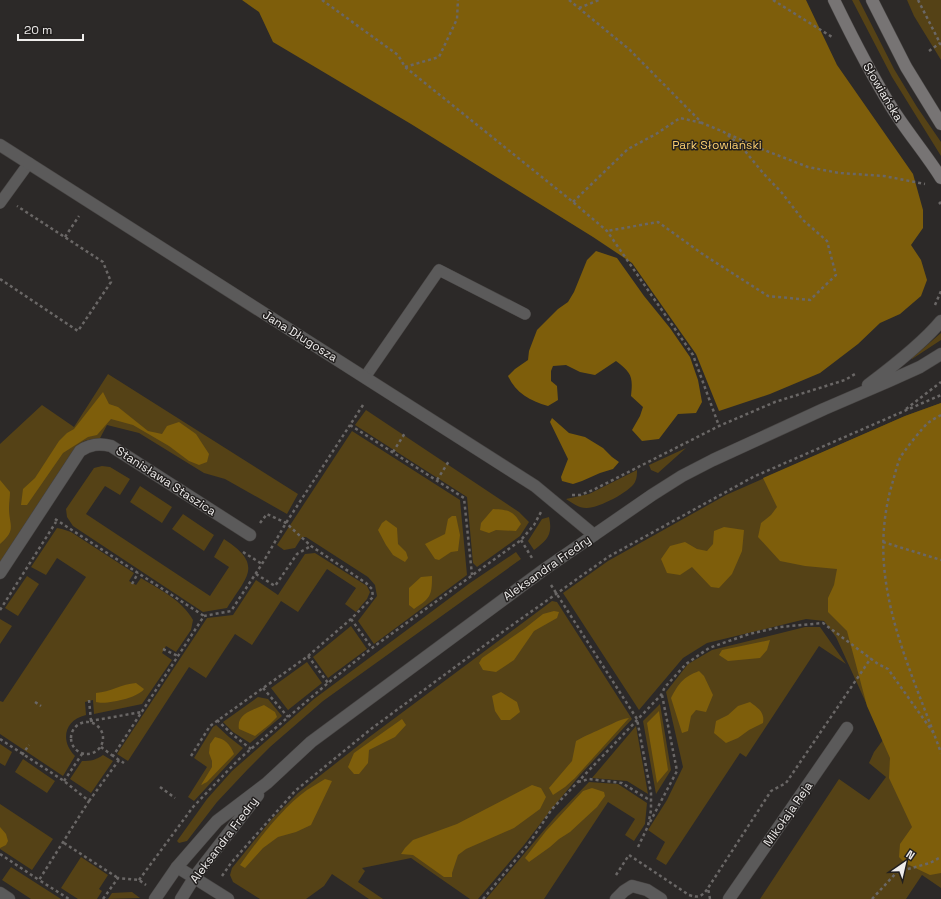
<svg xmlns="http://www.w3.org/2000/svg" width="941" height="899" font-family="'Space Grotesk',sans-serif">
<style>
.green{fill:#554216}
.forest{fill:#7e5e0b}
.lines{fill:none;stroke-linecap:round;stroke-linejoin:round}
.service-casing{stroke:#474443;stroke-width:12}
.minor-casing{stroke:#474443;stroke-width:13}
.tertiary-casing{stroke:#474443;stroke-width:13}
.secondary-casing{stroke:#474443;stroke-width:13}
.path{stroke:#6a6766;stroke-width:2.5;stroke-dasharray:3 3;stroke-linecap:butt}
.service{stroke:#5b5a5a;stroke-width:11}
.minor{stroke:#5b5a5a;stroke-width:12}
.tertiary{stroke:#5b5a5a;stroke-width:12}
.secondary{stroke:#777474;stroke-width:12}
.labels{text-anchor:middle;stroke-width:3;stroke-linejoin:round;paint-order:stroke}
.street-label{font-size:12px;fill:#efedec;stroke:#221f1e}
.park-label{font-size:12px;fill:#f9cd6f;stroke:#221f1e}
</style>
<rect width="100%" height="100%" fill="#2c2928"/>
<path class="green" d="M852,0H859L894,69L917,107L941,142V156L892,77Z
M907,0H941V60L914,16Z
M941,333V340L912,359V358Z
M108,374L298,494L287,514L225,479L204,473L139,433L107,425L99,440C86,439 83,440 74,449L0,562V444L42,405L74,427Z
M941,403V888L922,875L906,899H760L839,779L869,800L886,777L869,763L874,752L883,740L836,637L824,621L806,619L707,643L683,658L639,710L563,593L608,561L726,495L905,416Z
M366,410L519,512L529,522L520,536L477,567L473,563L467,497L355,425Z
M352,431L460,500L467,575L374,644L358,621L377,596L375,585L368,577L306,537H302L295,548L284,550L277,545Z
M686,448L658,473L651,470L649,465Z
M102,466L110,467L130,479L120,495L105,486L86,514L210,596L229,567L214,557L224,539C264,565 247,576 227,608L203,612L73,526L67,517L66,509L94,468Z
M637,470C637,474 637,478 635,482C630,492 597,509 586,508C579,508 572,503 566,499L589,494Z
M140,486L172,507L162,523L130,502Z
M183,514L214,535L204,551L172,529Z
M549,517C553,535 547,540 534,550L528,541L542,519Z
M57,528L62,529L71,532L134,573L129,581L136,585L141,578C160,590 182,600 193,620L191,630L176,652L166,646L162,653L172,660L142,704L94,714L93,700L85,702L86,715C64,720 60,741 75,756L63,776L0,734V701L3,702L86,577L57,558L46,575L31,567Z
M516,552L521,559L323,701L270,747L248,769L217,802L187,841L179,843L177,841L207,799L232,771L314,699L470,583Z
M315,553L367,586L370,592L367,599L356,612L345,604L356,588L327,569L298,612L281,601L252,645L235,634L206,678L189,667L128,761L117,754L207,618L233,615L256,580L278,595L305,554Z
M27,576L39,584L18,616L5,608Z
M552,601L557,602L632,719L580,775L550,811L524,845L478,899H470L411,858L362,868L365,871L358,882L383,899H369L332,874L324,886L306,899H260L233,882L230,875L232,868L272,819L298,793L368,738Z
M0,619L12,626L0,644Z
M351,626L367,649L328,678L313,657Z
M805,627H820L846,664L819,646L746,757L740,753L666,865L656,859L665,842L648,830L667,800L683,767L666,692L688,664L712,650Z
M307,662L322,683L288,710L271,688Z
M258,697L268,699L282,716L250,743L233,732L223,722Z
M660,704L671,770L656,794L643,721Z
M216,725L229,737L243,748L194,801L188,797L207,767L194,758L213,727Z
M636,726L648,794L627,781L592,778Z
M0,744L12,752L5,766L0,763Z
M103,755L113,761L91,793L70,779L82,761C91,761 96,760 103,755Z
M23,759L55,781L47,793L15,772Z
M589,782L618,784L647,803L645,824L634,841L625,835L635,819L608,802L544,899H486L556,816Z
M0,804L53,839L32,870L0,849Z
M81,857L108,875L99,889L102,891L97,899H78L61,888Z
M11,867L61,899H31L2,880Z
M132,892L140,898L108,899L112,893Z"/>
<path class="forest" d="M242,0H806L837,65L913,174L923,210V228L911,245L921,260L927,280L921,296L900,314L880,323L858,344L820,373L770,394L719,411L696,354L632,263L593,237L411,124L273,42L259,12Z
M596,251L617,258L644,296L670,328L690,357L698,380L702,402L696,413L678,414L659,439L642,441L632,430L640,416L643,407L631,396C633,377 632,373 616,361L595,375L580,372L566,365L553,366L551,371V381L557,386L558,400L548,406C530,401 516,393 508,376L515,369L528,360L529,351L537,330L558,309L568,302L574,292L587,260Z
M103,392L109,404L118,407L148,431L162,434L167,426L179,422L196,434L209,454L207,462L199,465L189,461L169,446L133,425L111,419L97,435L88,437L63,453L27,505H21L23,489L35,478L59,441L67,433L74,429Z
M941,403V873L930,875L905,863L899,857L900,844L912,827L889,778L890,758L867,706L847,631L828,612V598L834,585L837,569L805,566L780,561L758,537L761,523L771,515L777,507L763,478L905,416Z
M552,418L569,433L585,437L603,448L612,457L619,462L613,469L600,473L582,481L573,484L562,481L561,477L568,459L550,422Z
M0,480L10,492C10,497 9,502 9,508C9,526 17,529 0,544Z
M493,509C508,510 513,510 521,524L516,531L496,530L489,533L480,530L481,523Z
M452,516H456L460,535L458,551L451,552L439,560L435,559L425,544L445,534L448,519Z
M386,520L397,528L398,544L406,552L408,558L405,562L393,555L386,545L378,530L382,523Z
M724,527L744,530L742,551L732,574L719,588L711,587L692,567L680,575L667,573L661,559L670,546L685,542L697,549L707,551L713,544L714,531Z
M432,576C432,597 430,598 414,609L409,605V588L421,577Z
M554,611L559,612L557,618L534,631L514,660L496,672L483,670L479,663L482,658L524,629L543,614Z
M770,640L767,650L760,658L728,661L719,655L722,650Z
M699,671L704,676L713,695L706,712L696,710L691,716L688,731L682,733L671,698C679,683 683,677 699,671Z
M136,683L144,689C138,698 106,705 96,702V693C110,692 122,684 136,683Z
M501,692L517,702L520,712L510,720H501L495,711L492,696Z
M750,702C758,708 765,712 763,723L749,730L738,738L726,743L714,733L716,721L728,715L738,706Z
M264,705L275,712L277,717L270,724L255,736L239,729C236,714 253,710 264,705Z
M659,711L668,770L657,783L647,723Z
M629,718L575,778L565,787L553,795L549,788L572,761L576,741C586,735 595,732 605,727C615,723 617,720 629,718Z
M402,719L406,725L395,737L369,750L368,763L359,774H354L348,767L354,753Z
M215,737C225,739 230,744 234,754L207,782L201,785L212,767V761L209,753L210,744Z
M325,779L332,781L311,825L296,832L278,837L263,848L245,868L240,865C258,840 282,808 307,790C313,786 319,783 325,779Z
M532,785L541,788L546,797L540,809L514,828L466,849L458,855L452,873V877H444L413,855L401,854L405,848L413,840L457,824Z
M592,788L604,792L605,796L597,807L570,832L559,839L550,847L529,862L525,858L546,831L583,791Z
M0,827L6,834L8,841L6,845L0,848Z"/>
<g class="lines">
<g class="service-casing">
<path id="service" d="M0,203L29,163
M365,377L439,270L525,314"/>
</g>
<g class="minor-casing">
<path id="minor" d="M0,145L535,486L594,535
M0,573L80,451C90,444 99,443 111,446L250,535
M177,867L228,899
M0,893L9,899
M616,899L624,891L632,886L647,890L661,899
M729,899L847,728"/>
</g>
<g class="tertiary-casing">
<path id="tertiary" d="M868,385C892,367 922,344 941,321
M155,899L177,867L217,821L267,783L311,742L542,571L652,495L682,476L713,460L824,409L889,381L920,367L941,354
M181,899L196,875L258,795"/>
</g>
<g class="secondary-casing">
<path id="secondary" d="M834,0C852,37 870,73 892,108C907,132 926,154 941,178
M872,0L906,67L941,124"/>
</g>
<path class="path" d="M322,0L398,55L405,67L573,202L607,231L693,355L719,426
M569,0L630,50L702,123L724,132L741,146L763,173L782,193L803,220L827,241L836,275L810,300L768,296L701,253L658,222L607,231
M773,0L832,37
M918,0L941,45
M579,8L599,0
M929,51L940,43
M405,67L439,57L457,19L458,0
M728,134L764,150L808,167L839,173L884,176L925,184
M573,202L628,149L656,134L680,118L702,123
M939,204L941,202
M65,237L79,216
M0,279L78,331L111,282L103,262L17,206
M935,305L941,291
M363,405L350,425L464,498L472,575
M906,409L941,382
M941,415C937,417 932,420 928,423C923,427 903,452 900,458C897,465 895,474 893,481C863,579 909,663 941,753
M393,452L405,433
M437,480L449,461
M572,495H580L593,490L719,426L775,402L845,380L855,374
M55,519L204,616
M521,540L532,558
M883,542L941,560
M243,552L262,564
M256,574L275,586L297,554L311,546
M132,584L138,573
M551,585L637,719L651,793V810L648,826L638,847
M0,610L56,522
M351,619L372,648
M163,649L178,656
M308,656L328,683
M263,688L288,717
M89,700L91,721
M35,702L41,706
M217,720L233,735L251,749
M90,721L142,712
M71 738a16 16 0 1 1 32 0a16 16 0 1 1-32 0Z
M0,739L64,781L89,801L39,880L69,899
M101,747L113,756
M22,755L29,745
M191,756L210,726L308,656L351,619L373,597L372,589L366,583L311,546L286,523L267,514L260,523
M119,760L113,756L204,616L231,611L262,564L286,523L350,425
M64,781L82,754
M578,782L589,779L622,783L651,801
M160,787L175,798
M89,801L119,760L124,763
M650,822L677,771L662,695
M64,843L118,878
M0,854L39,880
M616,875L629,855L689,895C698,898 702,897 708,888
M222,876L231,863L295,791L371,729L504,631L608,557L753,477L941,395
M139,880L193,807L238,760L328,683L372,648L521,540L534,525L541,512
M103,899L118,878L139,880L146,885
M483,899L528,845L552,809L661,695L665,687L686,664L709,648L749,634L780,627L823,623L878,664L888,669L935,735
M710,899L708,888L771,791L786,783L871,658
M872,899L897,872L930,863L941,857"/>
<use href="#service" class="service"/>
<use href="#minor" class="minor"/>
<use href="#tertiary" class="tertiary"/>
<use href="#secondary" class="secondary"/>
</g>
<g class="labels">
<g class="street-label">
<text transform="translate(883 92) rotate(59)" y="4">Słowiańska</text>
<text transform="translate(300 336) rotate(32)" y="4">Jana Długosza</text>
<text transform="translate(166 481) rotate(33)" y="4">Stanisława Staszica</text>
<text transform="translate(547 568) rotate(-35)" y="4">Aleksandra Fredry</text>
<text transform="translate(788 814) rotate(-55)" y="4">Mikołaja Reja</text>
<text transform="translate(224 840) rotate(-53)" y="4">Aleksandra Fredry</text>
</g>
<g class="park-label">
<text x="717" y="149">Park Słowiański</text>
</g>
</g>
<g transform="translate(905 863) rotate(34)" stroke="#221f1e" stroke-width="3" paint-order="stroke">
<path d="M0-3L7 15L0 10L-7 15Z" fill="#efedec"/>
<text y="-6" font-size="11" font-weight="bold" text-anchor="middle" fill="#efedec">N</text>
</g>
<path d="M18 34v6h65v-6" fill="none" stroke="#efedec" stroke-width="2"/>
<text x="24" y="34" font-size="12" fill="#efedec" stroke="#221f1e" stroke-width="3" paint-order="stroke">20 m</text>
</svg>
